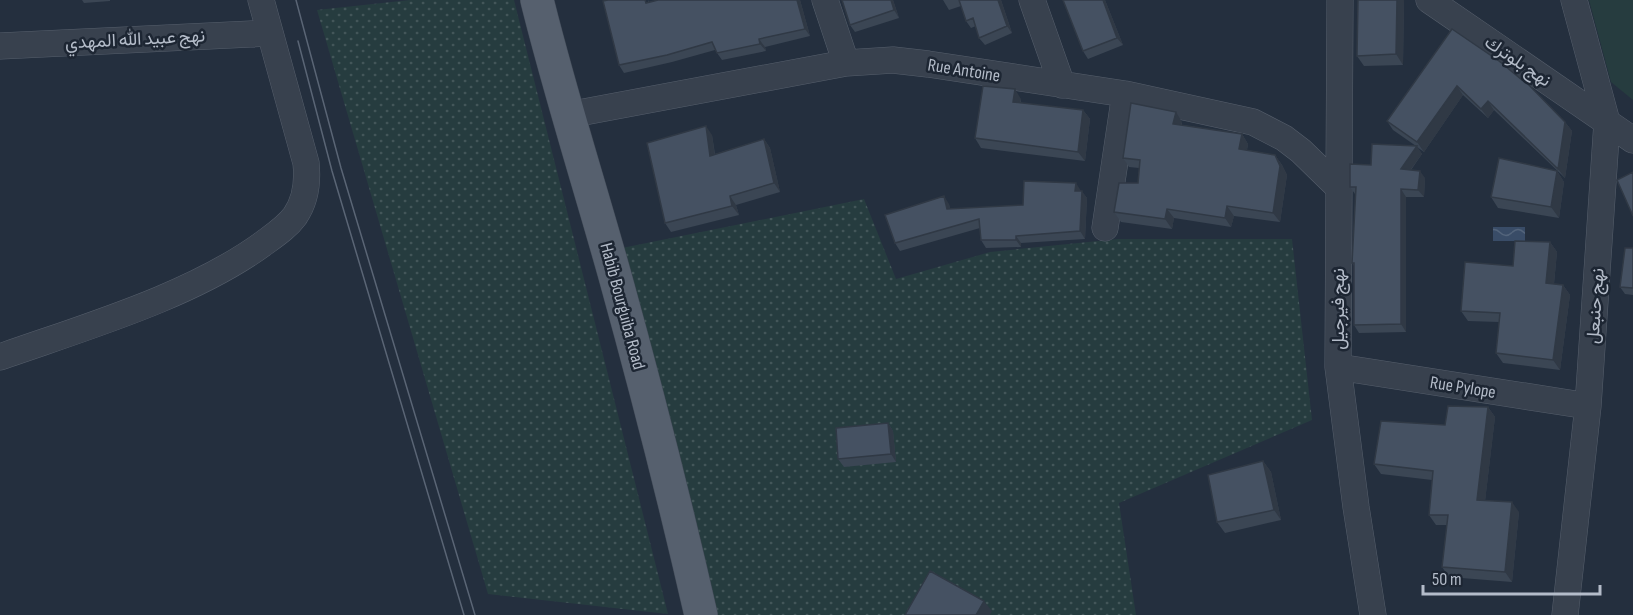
<svg xmlns="http://www.w3.org/2000/svg" width="1633" height="615" font-family="'Sofia Sans Condensed',Vazirmatn,sans-serif">
<style>
.green{fill:#263c3f}
.park{fill:url(#park-dots)}
.water{fill:url(#water-waves)}
.lines{fill:none;stroke-linecap:round;stroke-linejoin:round}
.minor-casing{stroke:#565f6c;stroke-width:27}
.major-casing{stroke:#414a57;stroke-width:34}
.minor{stroke:#38414e;stroke-width:26}
.major{stroke:#56606e;stroke-width:33}
.tram{stroke:#5a6575;stroke-width:1.5}
.wall{fill:#3b4654}
.shaded-wall{fill:#303945}
.building{fill:#455162;stroke:#303945;stroke-width:1.5}
.labels{text-anchor:middle;stroke-width:5;stroke-linejoin:round;paint-order:stroke}
.street-label{font-size:18px;fill:#b4bcc9;stroke:#1d2633}
</style>
<defs>
<pattern id="park-dots" width="8" height="8" patternUnits="userSpaceOnUse" patternTransform="scale(1.5)"><rect width="8" height="8" fill="#263c3f"/><path d="M2 2h.1M6 6h.1" fill="none" stroke="#435659" stroke-width="1.8" stroke-linecap="round"/></pattern>
<pattern id="water-waves" width="16" height="10" patternUnits="userSpaceOnUse" patternTransform="scale(1.5)"><rect width="16" height="10" fill="#394c67"/><path d="M0 5q4-4 8 0t8 0" fill="none" stroke="#53647b"/></pattern>
</defs>
<rect width="100%" height="100%" fill="#242f3e"/>
<path class="green" d="M1589,0H1633V100L1611,82Z"/>
<path class="park" d="M410,0H514L668,614L488,594L317,10Z
M864,199L896,279L990,252L1118,239H1292L1312,420L1119,503L1136,615H704L617,249Z"/>
<path class="water" d="M1493,227H1525V241H1493Z"/>
<g class="lines">
<g class="minor-casing">
<path id="minor" d="M825,0L846,63
M1032,0L1062,85
M1340,0L1338,367L1356,507L1373,615
M1429,0L1633,140
M0,46L270,33
M568,115L846,63L893,60L928,64L1125,94L1253,122L1284,138L1301,151L1338,187
M1105,228L1125,94
M0,357C85,327 192,296 264,243C275,235 287,227 295,216C306,200 308,182 306,163L261,0
M1338,367L1588,406
M1565,615L1588,406L1607,122L1574,0"/>
</g>
<g class="major-casing">
<path id="major" d="M537,0C560,93 589,183 615,276C646,388 675,501 701,615"/>
</g>
<use href="#minor" class="minor"/>
<use href="#major" class="major"/>
<path class="tram" d="M296,0L341,168L475,615
M298,41L332,171L464,615"/>
</g>
<path class="wall" d="M82,0H110V1L84,3Z
M649,0V2L658,0H800L810,36L765,47L766,51L722,60L715,50L672,62L624,73L619,65Z
M893,0L899,18L855,32L850,25Z
M943,0H1001L1012,33L985,45L979,38L976,26L971,28L966,21L961,6L949,10Z
M1063,0H1105L1123,45L1088,59L1083,51Z
M1358,0H1404L1403,65L1364,66L1357,56Z
M1452,29L1565,122L1572,131L1565,178L1494,110L1488,118L1463,95L1424,152L1417,147L1422,154L1411,170L1425,178L1424,197H1406V332L1359,333L1354,325V266L1352,263L1356,194H1355L1350,187L1371,165L1416,146L1393,130L1387,121Z
M1021,99V103L1083,110L1090,119L1085,161L981,148L975,138Z
M1182,122V125L1242,134L1248,144L1247,150L1275,155L1282,165L1287,175L1280,222L1234,216L1231,227L1174,218L1172,229L1121,222L1114,212L1138,183L1139,168L1129,167L1123,158Z
M712,135L715,154L764,139L770,148L780,192L736,205L739,215L671,232L665,223Z
M1557,171L1564,182L1559,218L1498,208L1491,197Z
M1081,191L1087,198L1085,239L1021,243V247L986,248L981,240L980,228L900,251L895,243L949,204L950,209L1023,205Z
M1550,242L1557,252L1554,284L1563,285L1570,295L1560,370L1503,363L1496,353L1499,322L1468,321L1461,311L1513,266Z
M1633,248V295L1625,294L1620,287Z
M1488,407L1495,417L1485,501L1519,512L1512,582L1449,577L1442,567L1447,525H1436L1429,515L1432,480L1381,474L1374,464L1445,425Z
M888,423L893,431L896,462L844,467L838,459Z
M1263,461L1271,472L1281,520L1225,533L1217,522Z"/>
<path class="shaded-wall" d="M797,0H800L810,36L805,29Z
M891,0H893L899,18L894,10Z
M998,0H1001L1012,33L1007,26Z
M1103,0H1105L1123,45L1117,38Z
M1397,0H1404L1403,65L1396,54Z
M759,39L765,47L766,51L760,44Z
M1457,86L1463,95L1424,152L1417,142Z
M1015,89L1021,99L1019,112L1013,102Z
M1488,101L1494,110L1488,118L1481,109Z
M1083,110L1090,119L1085,161L1078,152Z
M1176,112L1182,122L1180,133L1173,124Z
M1565,122L1572,131L1565,178L1558,169Z
M706,126L712,135L716,164L710,156Z
M1242,134L1248,144L1245,158L1239,149Z
M764,139L770,148L780,192L774,183Z
M1417,146L1422,154L1406,176L1401,169Z
M1275,155L1282,165L1287,175L1280,222L1273,213Z
M1420,171L1425,178L1424,197L1418,190Z
M1557,171L1564,182L1559,218L1551,207Z
M1076,183L1081,191H1075Z
M1401,189L1406,197V332L1401,324Z
M1082,191L1087,198L1085,239L1080,231Z
M730,196L736,205L739,215L732,206Z
M944,196L949,204L952,217L947,209Z
M1227,206L1234,216L1231,227L1225,218Z
M1167,209L1174,218L1172,229L1165,219Z
M1016,236L1021,243V247L1016,240Z
M1550,242L1557,252L1553,293L1546,283Z
M1563,285L1570,295L1560,370L1553,360Z
M1488,407L1495,417L1484,510L1477,500Z
M888,423L893,431L896,462L891,454Z
M1263,461L1271,472L1281,520L1274,510Z
M1512,502L1519,512L1512,582L1505,572Z
M984,601L992,611L990,615H976Z"/>
<path class="building" d="M608,0H645L646,3L658,0H797L805,29L759,39L760,44L717,53L712,42L667,55L619,65L603,1Z
M842,0H891L894,10L850,25Z
M959,0H998L1007,26L979,38L973,18L966,21Z
M1063,0H1103L1117,38L1083,51Z
M1358,0H1397L1396,54L1357,56Z
M1452,29L1499,61L1522,80L1523,79L1565,122L1558,169L1488,101L1481,109L1457,86L1417,142L1387,121Z
M983,86L1015,89L1013,102L1083,110L1078,152L975,138Z
M1131,103L1176,112L1173,124L1242,134L1239,149L1275,155L1280,166L1273,213L1227,206L1225,218L1167,209L1165,219L1114,212L1119,183H1138L1140,160L1123,158Z
M706,126L710,156L764,139L774,183L730,196L732,206L665,223L647,143Z
M1372,144L1417,146L1401,169L1420,171L1418,190L1401,189V324L1354,325V263H1352L1356,187H1350V164L1371,165Z
M1499,158L1557,171L1551,207L1491,197Z
M1633,172V216L1617,180Z
M1024,181L1076,183L1075,191H1082L1080,231L1016,236V240H981L979,219L895,243L885,215L944,196L947,209L1023,205Z
M1515,241L1550,242L1546,283L1563,285L1553,360L1496,353L1500,313L1461,311L1465,262L1513,266Z
M1625,248H1633V288L1620,287Z
M1448,406L1488,407L1477,500L1512,502L1505,572L1442,567L1448,515H1429L1433,471L1374,464L1381,421L1445,425Z
M888,423L891,454L838,459L836,428Z
M1263,461L1274,510L1217,522L1208,475Z
M930,571L984,601L976,615H905Z"/>
<g class="labels">
<g class="street-label">
<text transform="translate(135 39) rotate(-3)" y="6">نهج عبيد الله المهدي</text>
<text transform="translate(1518 61) rotate(34)" y="6">نهج بلوترك</text>
<text transform="translate(964 70) rotate(9)" y="6">Rue Antoine</text>
<text transform="translate(623 306) rotate(75)" y="6">Habib Bourguiba Road</text>
<text transform="translate(1595 306) rotate(-86)" y="6">نهج حنبعل</text>
<text transform="translate(1338 309) rotate(-90)" y="6">نهج فيرجيل</text>
<text transform="translate(1463 387) rotate(9)" y="6">Rue Pylope</text>
</g>
</g>
<path d="M1423 585v9h177v-9" fill="none" stroke="#b4bcc9" stroke-width="3"/>
<text x="1432" y="585" font-size="18" fill="#b4bcc9" stroke="#1d2633" stroke-width="4.5" paint-order="stroke">50 m</text>
</svg>
